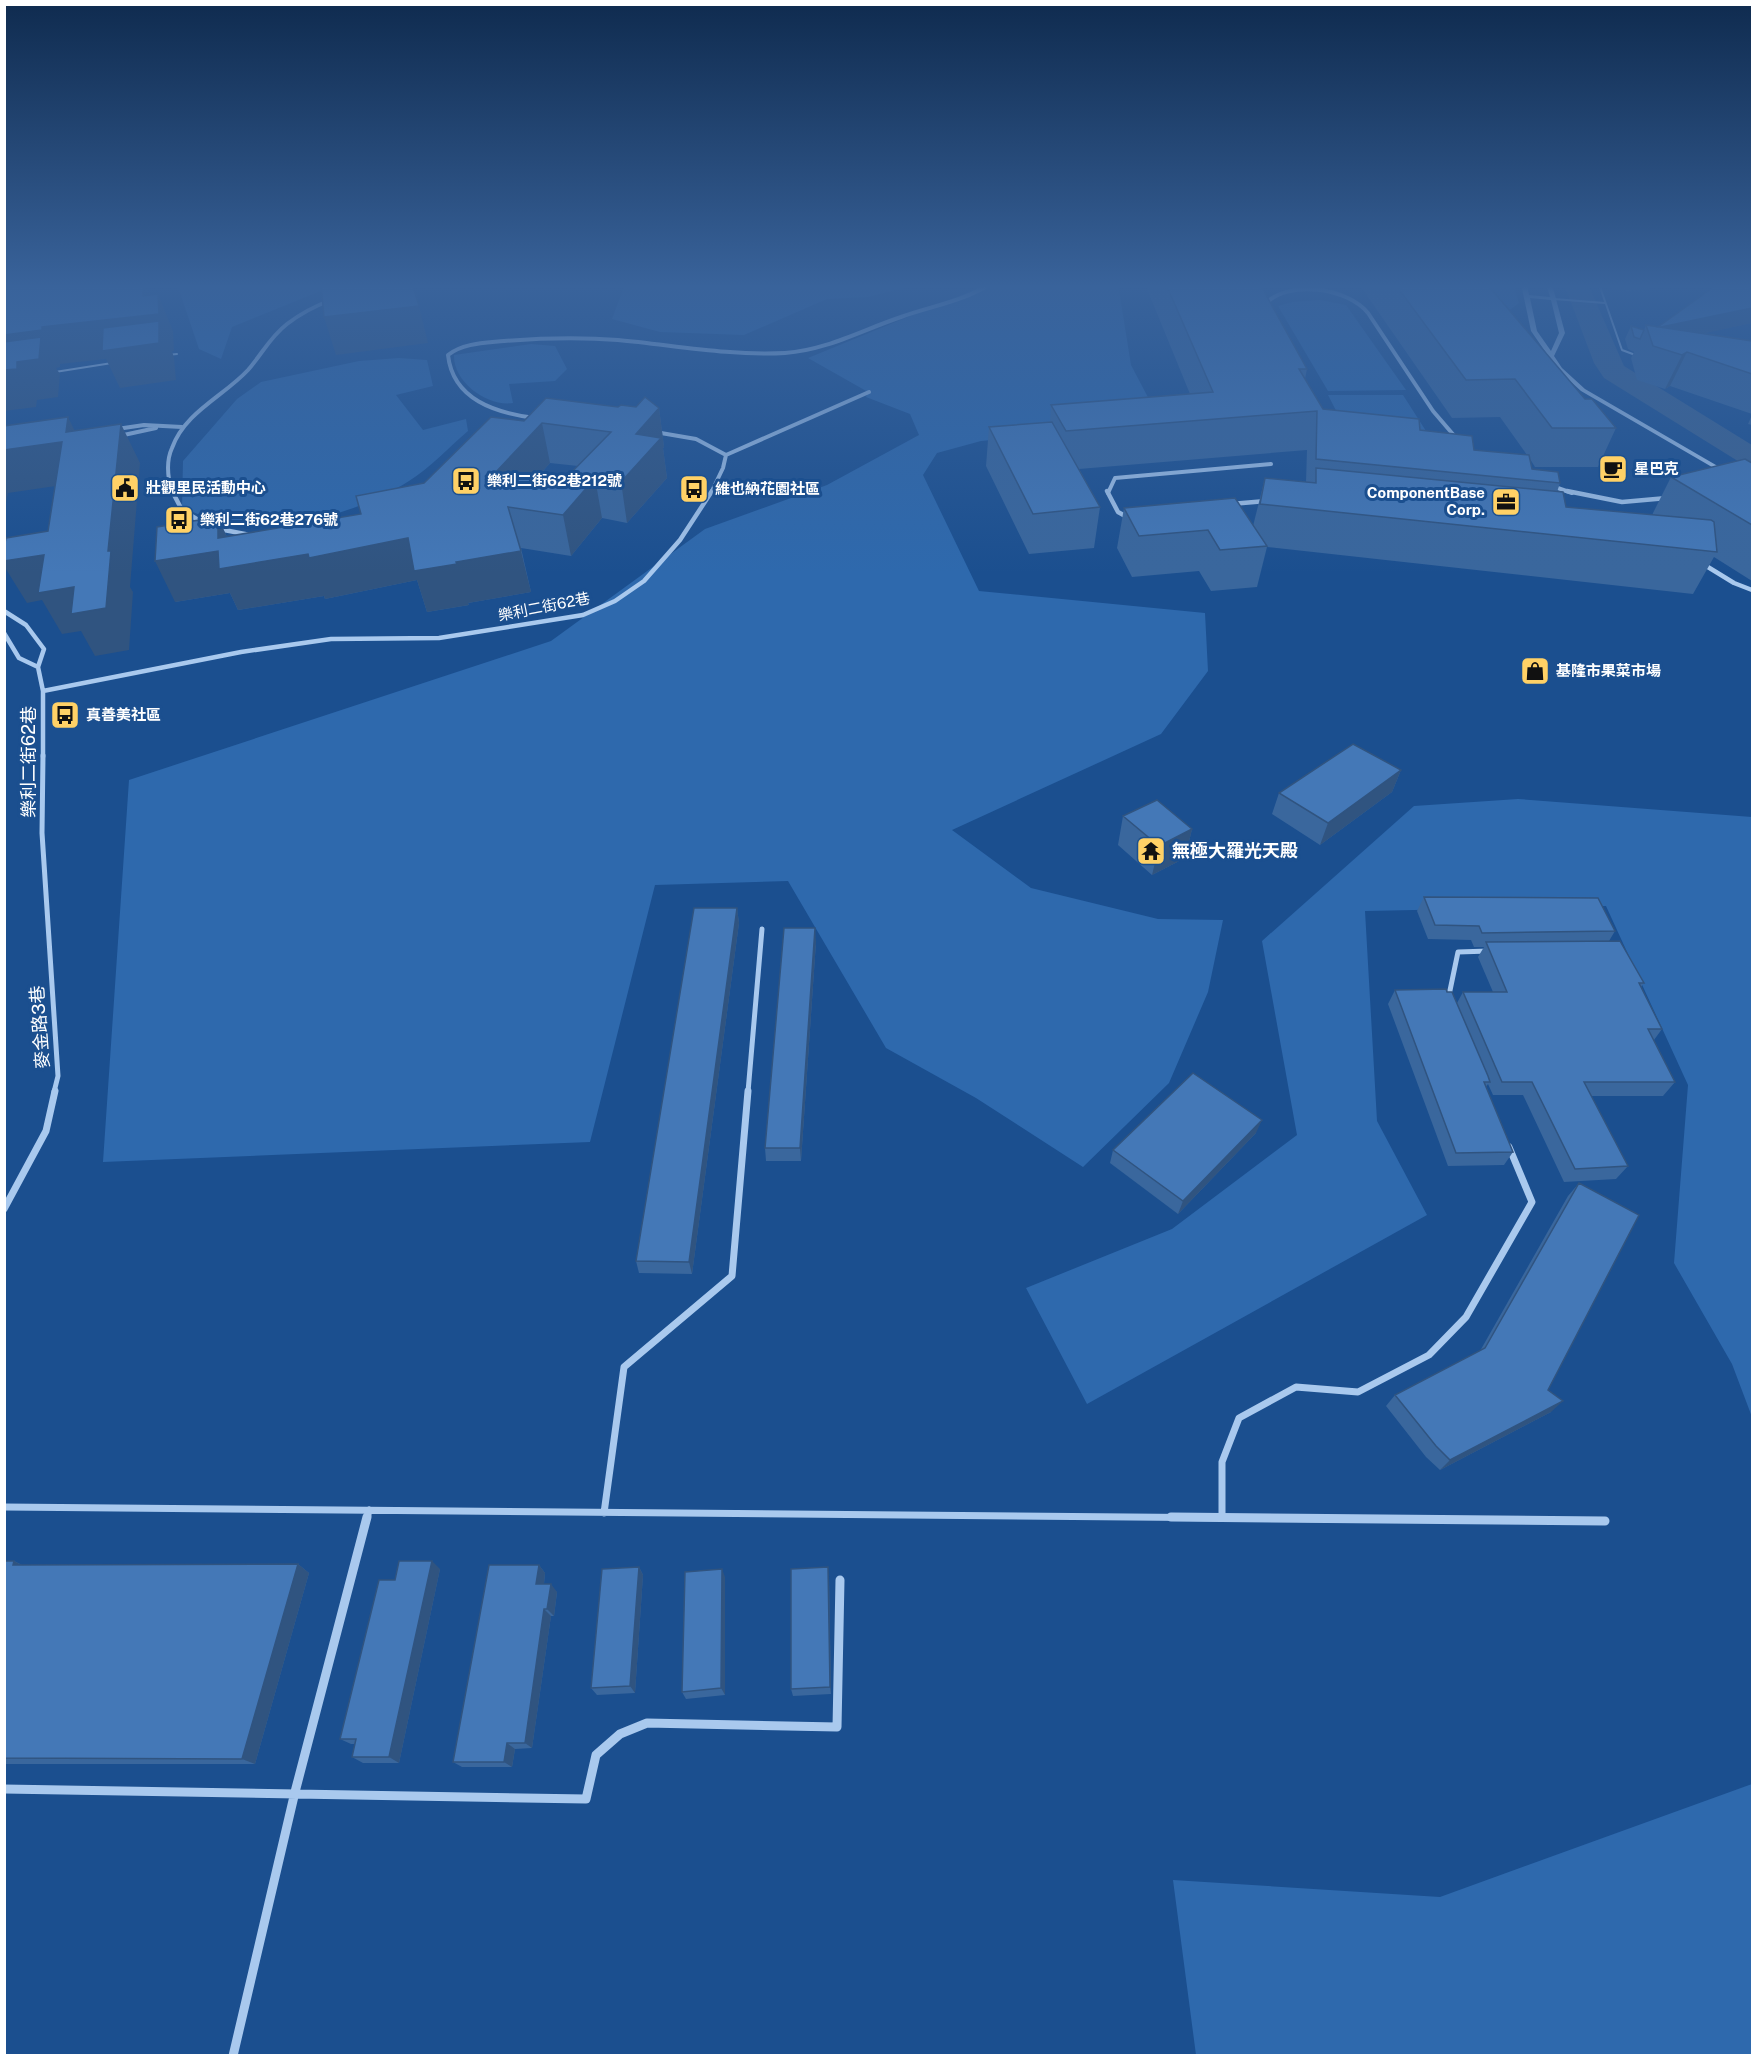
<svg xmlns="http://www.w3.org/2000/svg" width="1757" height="2060" font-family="'Public Sans','Noto Sans TC',sans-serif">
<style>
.green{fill:#2e69ad}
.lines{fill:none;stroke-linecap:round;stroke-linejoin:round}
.river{fill:#3c6290;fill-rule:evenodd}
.service{stroke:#a9c9ee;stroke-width:2}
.minor-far4{stroke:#a9c9ee;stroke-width:4}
.minor-far3{stroke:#a9c9ee;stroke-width:4.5}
.minor-far2{stroke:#a9c9ee;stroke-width:5}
.minor-far1{stroke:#a9c9ee;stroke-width:7}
.minor{stroke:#a9c9ee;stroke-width:9}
.tertiary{fill:#a9c9ee;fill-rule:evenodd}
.wall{fill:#3a679d;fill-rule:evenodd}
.shaded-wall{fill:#305480}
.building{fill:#4478b7;stroke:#305480;stroke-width:1.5;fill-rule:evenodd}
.labels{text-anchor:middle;stroke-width:6;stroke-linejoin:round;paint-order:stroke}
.far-poi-label{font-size:15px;font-weight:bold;fill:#fff;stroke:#1b4f8f;text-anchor:start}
.far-street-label{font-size:15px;fill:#fff;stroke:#1b4f8f}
.street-label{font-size:18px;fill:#fff;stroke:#1b4f8f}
.poi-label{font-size:18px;font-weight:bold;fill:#fff;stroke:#1b4f8f;text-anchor:start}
</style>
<rect width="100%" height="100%" fill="#1b4f8f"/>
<path class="green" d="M177,284H338L232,327L221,359L199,349Z
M625,284H919L868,297L827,299L744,335L660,332L612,319Z
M988,284H1118L1131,365L1162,424L981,441L937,453L923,475L979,591L1205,613L1208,671L1161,734L952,830L1031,888L1158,919L1223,920L1208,992L1169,1083L1083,1167L976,1098L886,1048L788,881L655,885L590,1142L103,1162L129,780L551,641L705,529L827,485L919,435L910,414L866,397L868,392L808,358Z
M1435,284H1513L1519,303L1507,312Z
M1320,300L1346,305L1406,390L1328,391L1278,306L1292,302Z
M531,344L555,346L567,369L555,381L509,384L513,403C488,407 453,382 454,355Z
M399,358L427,360L433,386L396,395L423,430L466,419L468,431C449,447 430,468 409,481C356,514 292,530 229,524C214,522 197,513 182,508L183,461L237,399L261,382L359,361Z
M1328,395H1403L1426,431L1347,432Z
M1518,799L1752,817V1417L1732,1364L1674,1263L1688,1085L1606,906L1365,911L1377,1121L1427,1215L1087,1404L1026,1288L1172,1229L1297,1135L1262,941L1414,806Z
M1752,1784V2055H1196L1173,1880L1440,1897Z"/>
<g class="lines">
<path class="river" d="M1564,284H1588L1624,366L1752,445V466L1741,463L1604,378L1594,363Z"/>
<path class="service" d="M1599,284L1622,350L1638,356
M1554,299L1605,303
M167,355L177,354
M55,372L112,363"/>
<path class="minor-far4" d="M1265,304C1289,279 1348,288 1368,313L1433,411L1457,439
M535,418C496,413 453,400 448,355C463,343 485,343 504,341C542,338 580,337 618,340C673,345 729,356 785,353C827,350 862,330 901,317C931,306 962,302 990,284
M117,429L144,425L182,427
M655,432L696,439L726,455L723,468L711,493
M119,436L156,428
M726,455L869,392
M1552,486L1572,493
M172,493C168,479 166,461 172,448C185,412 224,396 248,370C262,354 270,337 287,324C300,314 315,306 331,300
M1108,493L1115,478L1271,464"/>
<path class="minor-far3" d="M172,491L182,510L203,523
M1107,491L1118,512L1127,517
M1567,491L1622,502L1667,498
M1231,504L1266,501
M219,529L250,535
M1703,564L1734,583L1752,590
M4,611L26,625L44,649L38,667L43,691V757
M4,633L19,658L38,667
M43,691L241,652L331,639L439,638L583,615L615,601L644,581L680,540L712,491"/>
<path class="minor-far2" d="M43,755L42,833L58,1076L54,1092
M1448,1000L1458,952L1489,951
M748,1092L762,929"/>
<path class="minor-far1" d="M4,1209L46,1131L55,1091
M4,1507L1342,1519
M604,1513L624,1367L732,1276L748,1091
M1222,1518V1462L1239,1418L1296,1387L1358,1392L1429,1355L1466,1317L1532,1202L1509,1147
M367,1519L369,1510"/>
<path class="minor" d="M1171,1517L1605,1521
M4,1789L586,1799L596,1755L620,1734L647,1723L837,1727L840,1580
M233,2056L295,1792L367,1517"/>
<path class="tertiary" d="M1521,284H1527L1529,295L1550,297L1546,284H1552L1565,333L1554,356L1562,368L1585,389L1728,472V474H1724L1581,391L1558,370L1531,331ZM1530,298L1551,300L1559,333L1551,351L1537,331Z"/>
</g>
<path class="wall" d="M1145,284H1260L1307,369L1305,379L1323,409L1420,430L1474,450L1527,455L1500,417L1452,418L1361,287H1342L1341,284H1487L1585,399L1616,428L1598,467H1535L1530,459L1532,469L1560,483L1557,492L1566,507L1652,515L1671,477L1752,463V581L1714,557L1693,594L1267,547L1257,587L1211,591L1199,571L1132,577L1117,548L1124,508L1253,526L1265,478L1306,482L1307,450L1079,469L1100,507L1094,548L1029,554L986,466L989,427L1050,422L1051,405L1190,394Z
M1605,284H1651L1648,290L1627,291L1605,287Z
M1752,323L1703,333L1752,341V414L1670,386L1665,389L1637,380L1631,358L1634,352L1628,349L1625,339L1631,326L1644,330L1646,325L1658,327Z
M618,407L659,408L664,447L663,448L667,478L627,523L602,518L571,556L521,548L531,592L468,603L469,605L427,612L417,580L325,599L324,596L238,610L230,593L175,602L218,517L227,537L361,514L424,483L524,421ZM550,463L578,466L562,482L536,479Z
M1752,415V425L1748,424Z
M1401,770L1392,792L1320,845L1272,814L1279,793Z
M1123,816L1192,829L1185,858L1152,875L1118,845Z
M1424,897L1615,931L1609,941L1644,983L1641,987L1662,1029L1654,1040L1675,1082L1663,1096H1591L1628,1166L1616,1179L1564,1182L1523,1095H1493L1488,1084L1486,1087L1513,1152L1504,1165L1448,1166L1388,1004L1395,990L1447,992L1457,1003L1463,992H1493L1478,957L1484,947H1474L1471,940L1428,939L1417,911Z
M737,908L739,923L692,1274L639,1273L636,1261Z
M816,942L801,1161H766L765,1148Z
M1256,1133L1178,1214L1110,1163L1113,1150Z
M1579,1183L1548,1390L1551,1412L1440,1470L1426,1457L1386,1406L1395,1395L1480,1351L1568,1196Z
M4,1561H14L22,1565L298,1564L309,1573L255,1764H4Z
M539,1565L545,1573L544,1584L557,1592L554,1616H551L532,1748L515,1749L512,1767H462L453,1762Z
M639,1567L643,1575L635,1693L597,1695L591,1688Z
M440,1569L399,1763H363L352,1757L355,1744H351L340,1739L395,1580Z
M829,1576L831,1694L793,1696L791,1689Z
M725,1577V1695L686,1699L682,1692Z"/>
<path class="shaded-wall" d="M143,284H146L158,312V294L173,331L174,351H172L174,358L176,380L120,388L106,359L60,364V367L56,368L60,374L58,397L37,400L36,407L4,411V335L42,327L143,296Z
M419,306L428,343L336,355L324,317Z
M1752,308V323L1660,343L1655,328Z
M1687,352L1670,386L1665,389L1682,355Z
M659,408L664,447L663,448L667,478L627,523L621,482L636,434Z
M68,417L87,456L66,432Z
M542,423L550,463L510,508L495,473Z
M121,424L140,463L130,587L133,592L129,650L95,656L81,631L62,634L42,600L27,603L4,566V561L44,555L108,551Z
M62,442L83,482L8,493L4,513V450Z
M595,478L602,518L571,556L563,515Z
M218,517L236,558L408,538L456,562L521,551L531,592L468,603L469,605L427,612L417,580L325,599L324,596L238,610L230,593L175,602L155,561L218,538Z
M1401,770L1392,792L1320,845L1328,823Z
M1192,829L1185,858L1152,875L1159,846Z
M737,908L739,923L692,1274L689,1262Z
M815,928L816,942L801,1161L800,1148Z
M1262,1120L1256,1133L1178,1214L1183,1201Z
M1563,1401L1551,1412L1440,1470L1450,1460Z
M14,1561L31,1570L13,1565Z
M432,1561L440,1569L399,1763L389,1757Z
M298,1564L309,1573L255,1764L242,1759Z
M539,1565L545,1573L543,1593L536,1584Z
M639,1567L643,1575L635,1693L630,1686Z
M828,1567L829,1576L831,1694L830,1687Z
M722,1569L725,1577V1695L721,1688Z
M551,1584L557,1592L554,1616L547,1609Z
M544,1609L551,1616L532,1748L525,1743Z
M507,1743L515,1749L512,1767L504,1762Z"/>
<path class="building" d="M4,284H143V296L158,294L159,314L42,327V330L4,335Z
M321,284H412L419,306L324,317Z
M1166,284H1260L1307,369H1299L1323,409L1419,419L1420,430L1472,436L1474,450L1529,455L1532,469L1558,472L1560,483L1316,459L1317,411L1066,431L1051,405L1213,392Z
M1395,284H1487L1585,399H1592L1616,428H1552L1515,379L1466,380Z
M1718,284L1749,286L1752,290V308L1661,327H1658Z
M159,321V343L102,351L103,328Z
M1646,325L1752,341V374L1687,352L1682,355L1653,346Z
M1631,326L1644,330L1640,339L1634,337Z
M41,337L39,359L17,362V369L4,370V342Z
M645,397L659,408L636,434L661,438L621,482L595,478L563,515L508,507L521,551L456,562L457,564L414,571L408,538L309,558L308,554L219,569L218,551L155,561L157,527L218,517V538L361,514L356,496L424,483L491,417L524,421L546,398L618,407L621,405L636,407ZM542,423L611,432L562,482L495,473Z
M68,417L66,432L121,424L108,551H111L106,608L71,614L74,587L38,593L44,555L4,561V548L6,538L48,531L62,442L4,450V426Z
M1052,422L1100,507L1033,514L989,427Z
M1745,459L1752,463V525L1671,477Z
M1316,468L1563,492L1566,507L1711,520L1714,522L1717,552L1260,504L1265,478L1316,483Z
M1235,498L1267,546L1220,550L1208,530L1139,536L1124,508Z
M1353,744L1401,770L1328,823L1279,793Z
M1157,800L1192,829L1159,846L1123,816Z
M1424,897L1598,898L1615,931L1482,933L1479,926L1435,925Z
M694,908H737L689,1262L636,1261Z
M784,928H815L800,1148H765Z
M1620,941L1644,983H1639L1662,1029H1648L1675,1082H1584L1628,1166L1575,1169L1532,1082H1502L1463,992H1507L1486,942Z
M1446,989L1447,992H1452L1488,1076L1490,1082H1484L1513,1152L1456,1153L1395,990Z
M1193,1073L1262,1120L1183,1201L1113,1150Z
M1579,1183L1639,1215L1548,1390L1563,1401L1450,1460L1436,1446L1395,1395L1485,1348Z
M4,1561H14L13,1565L298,1564L242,1759L4,1758Z
M399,1561H432L389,1757H352L356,1739H340L379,1580H395Z
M489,1565H539L536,1584H551L547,1609H544L525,1743H507L504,1762H453Z
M639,1567L630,1686L591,1688L602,1569Z
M828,1567L830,1687L791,1689V1569Z
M722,1569L721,1688L682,1692L685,1572Z"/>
<linearGradient id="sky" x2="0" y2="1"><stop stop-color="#0f2b4f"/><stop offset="0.5" stop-color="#39639b"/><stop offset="1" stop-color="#39639b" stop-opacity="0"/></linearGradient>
<rect width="1757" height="573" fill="url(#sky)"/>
<defs>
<g id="cafe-square" transform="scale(1.5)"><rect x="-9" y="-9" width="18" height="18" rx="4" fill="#ffd166" stroke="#1b4f8f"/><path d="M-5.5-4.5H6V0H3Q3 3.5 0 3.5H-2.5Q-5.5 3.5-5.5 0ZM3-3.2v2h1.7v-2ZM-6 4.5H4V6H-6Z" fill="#111"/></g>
<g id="bus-square" transform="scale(1.5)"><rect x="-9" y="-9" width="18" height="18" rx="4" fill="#ffd166" stroke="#1b4f8f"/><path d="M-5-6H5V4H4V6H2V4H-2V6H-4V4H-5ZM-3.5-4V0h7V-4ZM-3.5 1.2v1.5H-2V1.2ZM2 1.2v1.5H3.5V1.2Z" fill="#111"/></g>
<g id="civic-square" transform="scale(1.5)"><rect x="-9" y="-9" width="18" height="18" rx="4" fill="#ffd166" stroke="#1b4f8f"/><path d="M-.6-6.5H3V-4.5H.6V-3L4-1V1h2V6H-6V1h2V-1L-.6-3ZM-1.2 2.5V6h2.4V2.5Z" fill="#111"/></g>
<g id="office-square" transform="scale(1.5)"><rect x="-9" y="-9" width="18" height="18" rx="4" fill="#ffd166" stroke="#1b4f8f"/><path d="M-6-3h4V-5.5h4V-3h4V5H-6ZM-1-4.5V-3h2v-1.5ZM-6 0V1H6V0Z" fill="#111"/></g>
<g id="shop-square" transform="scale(1.5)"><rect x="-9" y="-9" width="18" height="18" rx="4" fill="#ffd166" stroke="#1b4f8f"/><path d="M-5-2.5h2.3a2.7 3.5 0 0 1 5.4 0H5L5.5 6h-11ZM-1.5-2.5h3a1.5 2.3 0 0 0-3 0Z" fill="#111"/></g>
<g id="temple-square" transform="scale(1.5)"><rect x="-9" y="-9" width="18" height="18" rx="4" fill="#ffd166" stroke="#1b4f8f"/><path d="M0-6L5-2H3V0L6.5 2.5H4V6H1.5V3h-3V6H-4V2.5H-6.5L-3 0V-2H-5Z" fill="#111"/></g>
</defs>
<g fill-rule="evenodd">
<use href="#cafe-square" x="1613" y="469"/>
<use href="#bus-square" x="466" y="481"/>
<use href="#civic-square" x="125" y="488"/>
<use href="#bus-square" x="694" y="489"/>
<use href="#office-square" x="1506" y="502"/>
<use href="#bus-square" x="179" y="520"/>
<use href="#shop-square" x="1535" y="671"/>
<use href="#bus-square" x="65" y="715"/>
<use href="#temple-square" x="1151" y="851"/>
</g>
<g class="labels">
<g class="far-poi-label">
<text x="1634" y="474">星巴克</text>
<text x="487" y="486">樂利二街62巷212號</text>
<text x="146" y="493">壯觀里民活動中心</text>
<text x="715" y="494">維也納花園社區</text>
<text x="1485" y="498" text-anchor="end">ComponentBase<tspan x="1485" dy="17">Corp.</tspan></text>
<text x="200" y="525">樂利二街62巷276號</text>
<text x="1556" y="676">基隆市果菜市場</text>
<text x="86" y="720">真善美社區</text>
</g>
<g class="far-street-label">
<text transform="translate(544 607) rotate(-11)" y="5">樂利二街62巷</text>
</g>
<g class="street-label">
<text transform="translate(29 762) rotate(-90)" y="6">樂利二街62巷</text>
<text transform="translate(40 1027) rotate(-94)" y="6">麥金路3巷</text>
</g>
<g class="poi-label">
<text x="1172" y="857">無極大羅光天殿</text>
</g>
</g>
<rect width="1757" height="2060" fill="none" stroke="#ffffff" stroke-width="12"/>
</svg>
